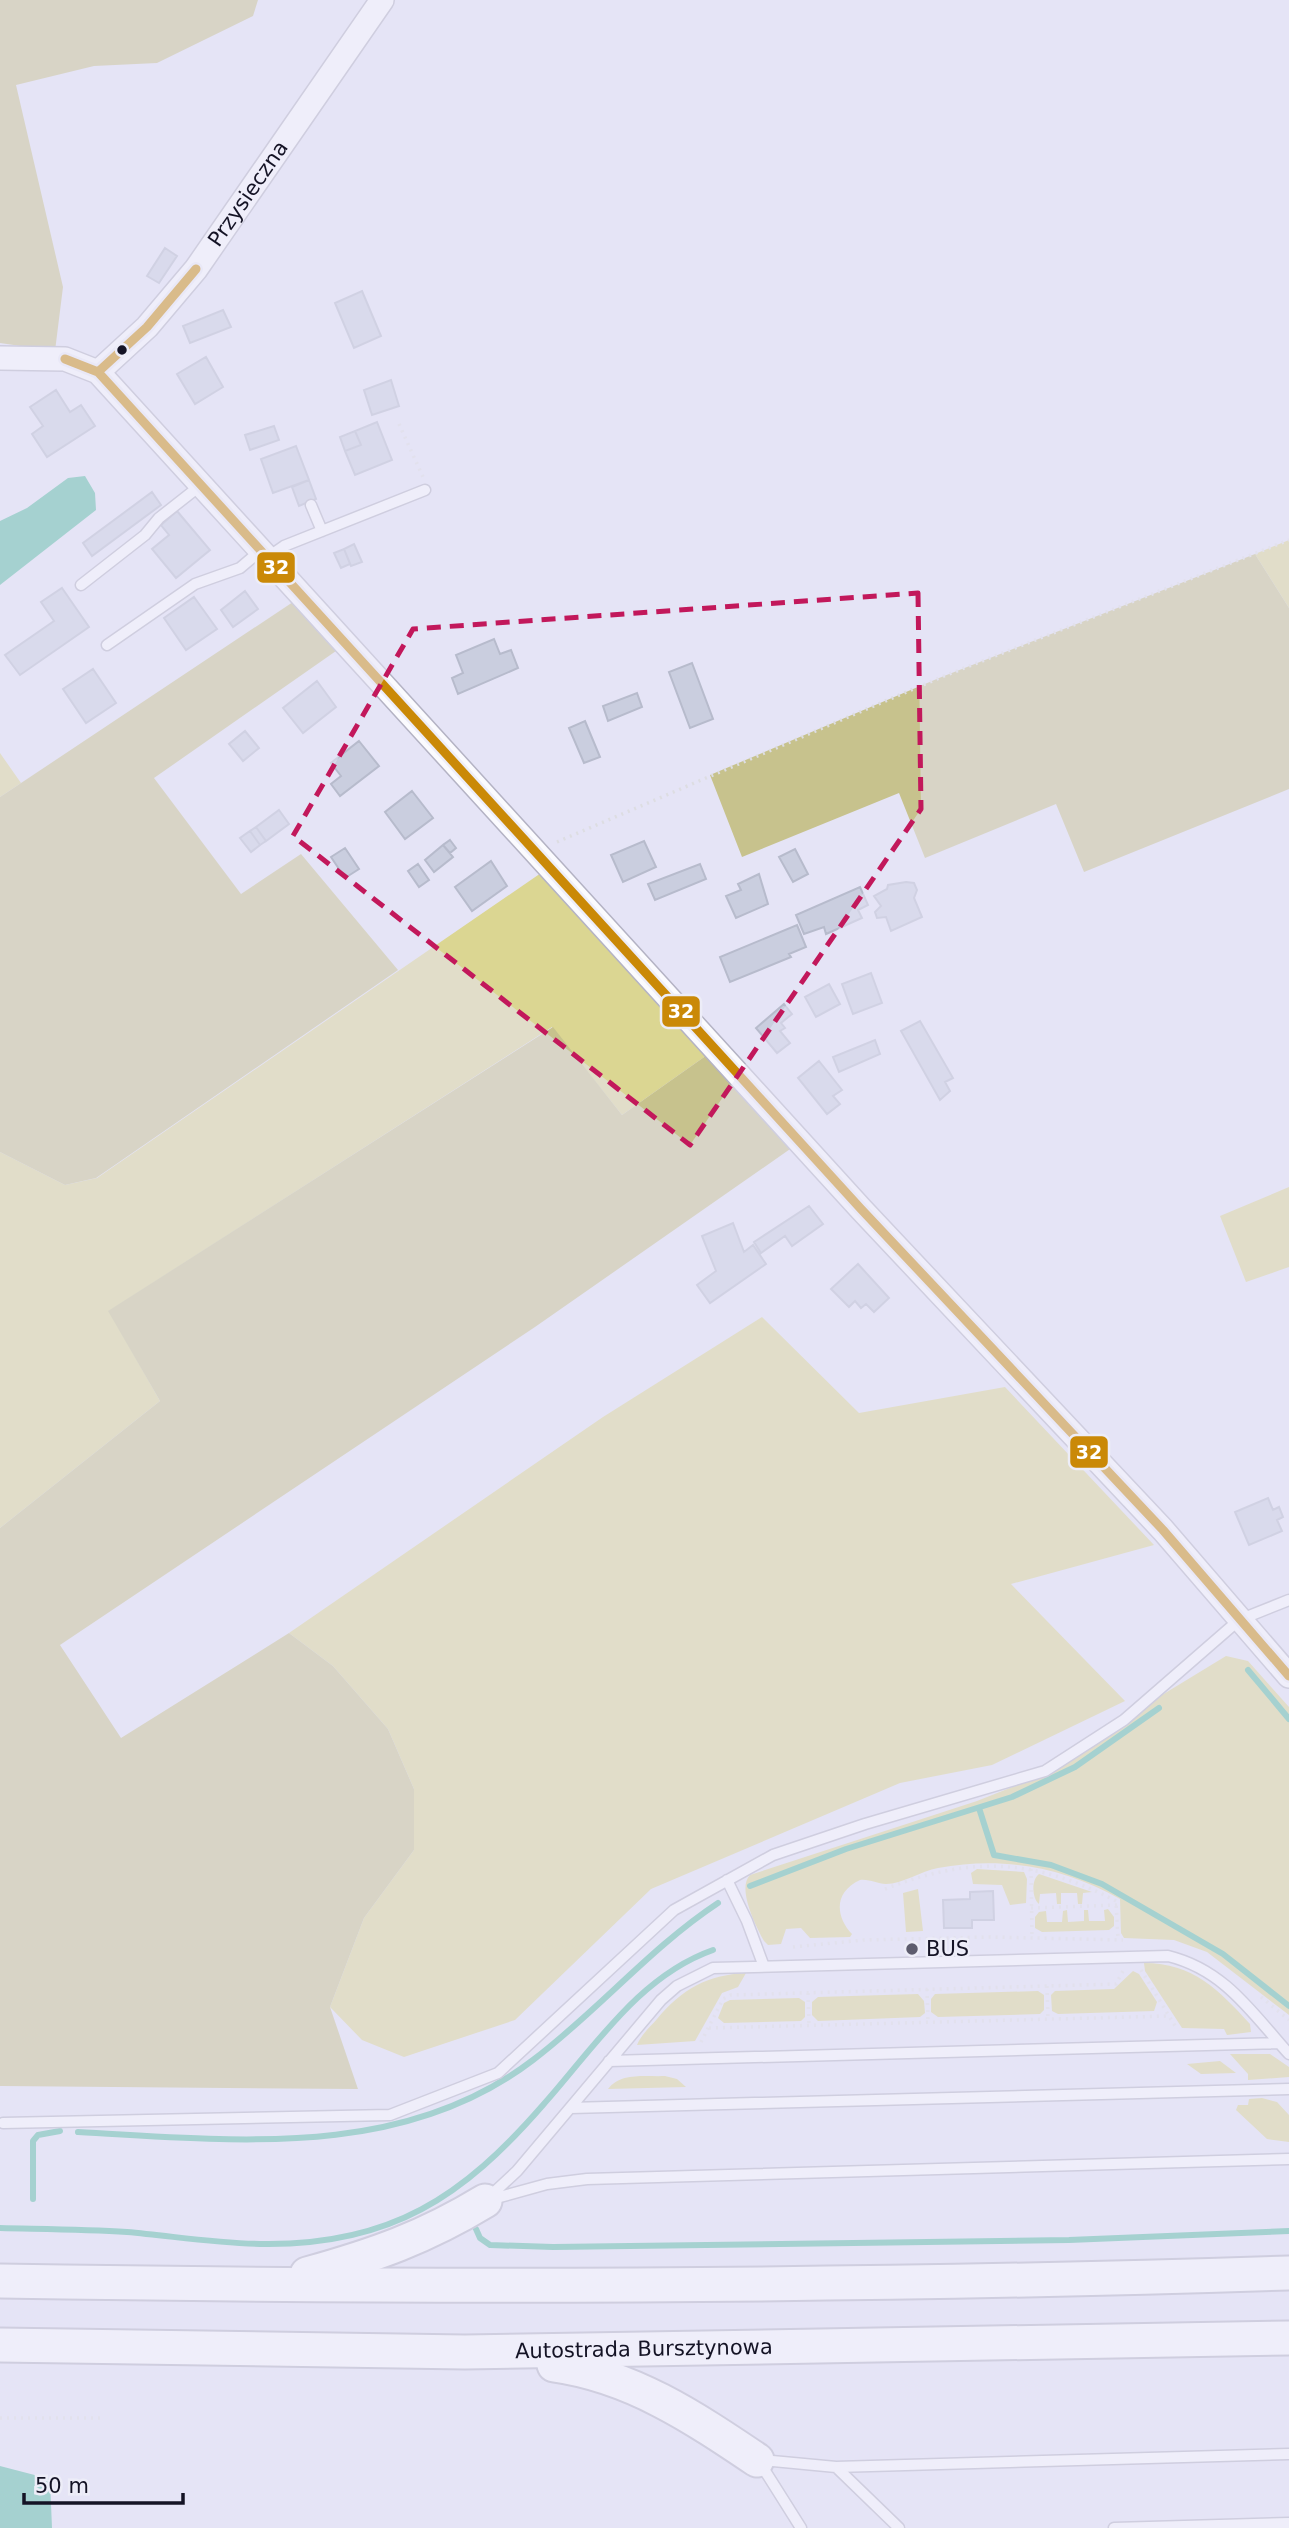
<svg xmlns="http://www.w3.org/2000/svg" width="1289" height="2528" font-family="'DejaVu Sans',sans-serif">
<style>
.green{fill:#dbd692}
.forest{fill:#c7c28d}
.water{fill:#57bba2}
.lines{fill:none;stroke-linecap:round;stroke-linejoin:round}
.stream{stroke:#57bba2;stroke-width:6}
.building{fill:#cacedf;stroke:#b7bbcc;stroke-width:2}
.service-casing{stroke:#b4b3c4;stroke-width:13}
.tertiary-casing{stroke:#b4b3c4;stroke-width:26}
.motorway-casing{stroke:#b4b3c4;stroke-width:37}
.path{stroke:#dddde2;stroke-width:3.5;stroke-dasharray:2 5;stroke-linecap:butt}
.service{stroke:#fbfbfe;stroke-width:10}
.tertiary{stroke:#fbfbfe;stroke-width:23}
.motorway{stroke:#fbfbfe;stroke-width:33}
.bus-1-casing{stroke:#ededf8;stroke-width:14}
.bus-1{stroke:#ca8907;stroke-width:9}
.marked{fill:none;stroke:#c2185b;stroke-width:5;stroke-dasharray:14 9;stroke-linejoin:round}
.bus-dot{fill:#141325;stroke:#ededf8;stroke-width:2.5}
.poi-dot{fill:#5d5c6e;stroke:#ededf8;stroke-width:2.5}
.labels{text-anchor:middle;stroke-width:5;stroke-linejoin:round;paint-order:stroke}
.street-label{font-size:21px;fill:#141325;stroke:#ededf8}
.poi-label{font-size:21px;fill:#141325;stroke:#ededf8;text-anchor:start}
.line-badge{stroke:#ededf8;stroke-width:2.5}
.badge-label{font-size:19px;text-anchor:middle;font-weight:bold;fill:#fff}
</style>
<rect width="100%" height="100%" fill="#e5e4f6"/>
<path class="green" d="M1289,540V608L1255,554Z
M0,753L21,783L0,797Z
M541,873L707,1055L622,1115L552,1027L109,1311L160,1401L0,1528V1152L65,1185L97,1178Z
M1289,1187V1267L1246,1282L1220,1216Z
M762,1317L859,1413L1005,1387L1154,1545L1011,1584L1125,1701L992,1765L900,1783L651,1889L515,2020L404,2057L362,2040L330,2007L364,1918L414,1850V1789L388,1729L333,1666L289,1633L603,1417Z
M1226,1656L1248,1661L1289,1707V2015L1207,1952L1174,1940L1124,1938L1121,1933L1120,1899C1063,1867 1003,1856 938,1868C921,1871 902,1884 886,1884C877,1884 870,1879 860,1880C834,1892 835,1916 852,1934L850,1937L810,1938L801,1928L786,1929L781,1944L768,1945L764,1941C755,1925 737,1888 750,1875L977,1801L1053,1771L1124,1727L1162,1695Z
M977,1869L1024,1872L1027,1879L1026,1903L1010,1905L1002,1885L973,1884L971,1873Z
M1039,1874L1092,1892L1083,1893L1082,1904H1078L1077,1893H1061V1904H1057L1056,1893L1040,1894L1039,1904C1032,1898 1031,1880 1039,1874Z
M918,1889L923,1931L906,1932L903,1893Z
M1108,1909L1114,1917V1926L1109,1930L1042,1932L1035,1928V1917L1039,1912L1046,1911L1047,1922H1062L1063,1911L1067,1910L1068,1922L1084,1921V1910H1088L1089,1921H1105L1104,1910Z
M1144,1963C1193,1963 1219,1990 1250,2024L1251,2032L1227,2035L1224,2029L1182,2028L1145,1971Z
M1133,1971L1139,1974L1157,2002L1154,2011L1058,2014L1052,2011L1051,1995L1055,1991L1114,1989Z
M746,1973L738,1987L722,1993L695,2041L637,2045C641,2035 650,2027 657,2019C682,1989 707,1975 746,1973Z
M1038,1991L1044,1995V2010L1040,2014L938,2017L931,2012V1999L935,1994Z
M918,1994L924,2001L925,2013L920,2017L818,2021L812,2015V2002L818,1997Z
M799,1998L805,2002V2017L801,2021L724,2023L718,2018L724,2003L730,2000Z
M1230,2054H1270L1289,2067V2077L1248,2080V2074Z
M1220,2061L1236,2073L1201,2074L1187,2064Z
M665,2076L677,2079L686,2087L608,2089C621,2072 646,2077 665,2076Z
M1262,2098L1277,2102L1289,2115V2142L1267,2139L1236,2110L1238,2105H1248L1249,2099Z"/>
<path class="forest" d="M0,0H258L253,16L157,63L94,66L16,85L63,287L55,351L0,343Z
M1255,554L1289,608V789L1084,872L1056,804L925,858L899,793L742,857L710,775L939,678Z
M302,596L346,644L154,778L241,894L301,854L398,970L96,1178L65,1185L0,1152V797Z
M553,1027L622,1115L707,1055L793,1147L535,1327L60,1645L121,1738L289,1633L333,1666L388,1729L414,1789V1850L364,1918L330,2007L358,2089L0,2086V1528L160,1401L108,1311Z"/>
<path class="water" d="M85,476L95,493L96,510L0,585V521L27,508L68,478Z
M0,2466L50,2479L52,2528H0Z"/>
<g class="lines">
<path class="stream" d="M1248,1670L1289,1719
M979,1808L994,1855L1051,1865L1102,1884L1223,1954L1289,2006
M750,1886L846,1849L1012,1797L1075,1767L1159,1708
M78,2132C233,2140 401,2161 533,2060C598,2011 650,1948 718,1903
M33,2199V2141L38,2135L60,2131
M0,2228C42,2229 85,2229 127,2232C173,2236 219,2244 265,2244C391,2245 463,2197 543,2105C594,2048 639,1976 713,1950
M476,2229L480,2238L490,2245L553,2247L1069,2240L1289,2231"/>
</g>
<path class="building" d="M165,248L177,256L159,283L147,276Z
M362,291L381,336L354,348L335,303Z
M223,310L231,327L190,343L183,326Z
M206,357L223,387L195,404L177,374Z
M391,380L399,406L372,415L364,390Z
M56,390L70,412L81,405L95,426L47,457L32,434L43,426L30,407Z
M377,422L392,460L355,475L345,451L361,445L355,431Z
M274,426L279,440L250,450L245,435Z
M355,431L361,445L345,451L340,437Z
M296,446L309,480L273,493L261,459Z
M309,480L316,499L299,506L292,487Z
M152,492L161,505L92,556L83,543Z
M177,511L210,550L176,578L152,549L169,535L161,525Z
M354,544L362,562L351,566L344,549Z
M344,549L350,564L341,568L334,553Z
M62,588L89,627L20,675L5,655L54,621L41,602Z
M245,591L258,609L233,627L221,610Z
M194,597L217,629L186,650L164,618Z
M494,639L500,654L511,650L518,668L458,694L452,678L463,673L456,655Z
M692,663L713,719L690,728L669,672Z
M93,669L116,703L86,723L63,689Z
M317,681L336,707L303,733L283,708Z
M637,693L642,707L608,721L603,706Z
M585,721L600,757L584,763L569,728Z
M245,731L259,748L243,761L229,744Z
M359,741L379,766L340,796L331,784L341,776L331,763Z
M412,791L433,818L405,839L385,812Z
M279,810L289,824L266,841L256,827Z
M256,827L266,841L260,845L250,831Z
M250,831L260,845L251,852L240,838Z
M450,840L456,848L450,853L443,845Z
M644,841L656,867L623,882L611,855Z
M443,845L453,857L434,872L425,860Z
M345,848L359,869L345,878L331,857Z
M795,849L808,874L793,882L779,857Z
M491,861L507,886L472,911L455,887Z
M418,864L429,880L419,887L408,871Z
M700,864L706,879L655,900L648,884Z
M759,874L768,904L736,918L726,896L741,890L738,884Z
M906,882L914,883L917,890L914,898L922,917L891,931L886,917L877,918L875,912L881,906L874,896L887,889L888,885Z
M860,887L868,905L858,910L862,918L826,934L824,927L804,934L796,915Z
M797,925L806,947L789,954L791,957L730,982L720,957Z
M871,973L882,1003L853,1014L842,984Z
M829,984L840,1004L816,1017L805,997Z
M784,1004L792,1014L781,1023L785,1028L780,1031L790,1043L777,1053L756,1028Z
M920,1021L953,1078L945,1082L950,1091L940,1100L901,1031Z
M875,1040L880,1054L839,1072L833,1057Z
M819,1061L842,1090L833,1096L840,1104L827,1114L798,1078Z
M809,1206L823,1224L792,1246L785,1236L761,1253L754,1242Z
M733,1223L744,1252L753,1245L766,1264L710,1303L697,1285L716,1271L702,1236Z
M858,1264L889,1298L874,1312L866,1304L861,1308L855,1301L849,1307L831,1289Z
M1268,1498L1273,1510L1279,1507L1283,1517L1277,1520L1282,1531L1249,1545L1235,1512Z
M993,1891L994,1920H972V1928H944L943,1900L970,1899V1892Z"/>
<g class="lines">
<g class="service-casing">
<path id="service" d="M311,505L322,531
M268,557L284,546L425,490
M81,585L145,535L159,518L201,485
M107,645L195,584L240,568L260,551
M727,1880L747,1921L763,1964
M609,2061L1279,2043
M570,2108L1289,2089
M3,2123L390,2115L498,2073L674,1910L773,1855L865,1824L1045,1771L1124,1720L1239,1620L1289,1600
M487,2199L517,2171L661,2000L677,1986L713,1968L1168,1956C1225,1970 1252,2013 1289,2054
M489,2200L547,2184L587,2179L1289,2159
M761,2460L836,2467L1289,2454
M760,2463L801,2528
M836,2467L899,2528
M1114,2528L1289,2523"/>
</g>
<g class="tertiary-casing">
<g id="tertiary">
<path d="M0,358L65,359L98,372L861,1209L1163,1530L1289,1676"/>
<path id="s1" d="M98,372L147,327L196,269L382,0"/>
</g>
</g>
<g class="motorway-casing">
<g id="motorway">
<path d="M307,2274C375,2255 424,2238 485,2201"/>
<path d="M0,2281C430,2288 859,2287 1289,2273"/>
<path id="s2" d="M0,2345L465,2352L1289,2338"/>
<path d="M554,2365C632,2376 693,2417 757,2460"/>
</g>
</g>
<path class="path" d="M399,424L423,477
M557,842L939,678L1289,540
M1031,1869L1032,1938
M885,1889C970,1856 1034,1858 1116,1901L1118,1940
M1031,1908L1117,1905
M793,1947L864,1940L990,1937L1123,1940
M1141,1970L1177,2029
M1047,1986L1048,2019
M927,1989L928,2022
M808,1993L809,2025
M1261,1997L1289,2020
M709,2028L1169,2016
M701,2042L723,1999L731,1995L1116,1984L1123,1971
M0,2418H102"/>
<use href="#service" class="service"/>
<use href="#tertiary" class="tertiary"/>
<use href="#motorway" class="motorway"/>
<g class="bus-1-casing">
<path id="bus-1" d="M65,359L98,372L861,1209L1163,1530L1289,1676
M98,372L147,327L196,269"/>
</g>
<use href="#bus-1" class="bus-1"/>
</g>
<path d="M0 0H1289V2528H0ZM918,593L921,809L690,1145L293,836L413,629Z" fill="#e5e4f6" fill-opacity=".55" fill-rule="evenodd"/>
<path class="marked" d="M918,593L921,809L690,1145L293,836L413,629Z"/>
<circle class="bus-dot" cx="122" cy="350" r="6"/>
<circle class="poi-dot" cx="912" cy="1949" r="7"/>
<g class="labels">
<g class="street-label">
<text dy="7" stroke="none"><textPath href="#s1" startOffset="234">Przysieczna</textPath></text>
<text dy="7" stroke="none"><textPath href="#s2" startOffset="644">Autostrada Bursztynowa</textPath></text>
</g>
<g class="poi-label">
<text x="926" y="1956">BUS</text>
</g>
</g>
<g class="line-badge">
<rect x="256" y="551" width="40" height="33" rx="7" fill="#ca8907"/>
<rect x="661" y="995" width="40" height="33" rx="7" fill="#ca8907"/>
<rect x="1069" y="1435" width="40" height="34" rx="7" fill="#ca8907"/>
</g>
<g class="badge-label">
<text x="276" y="574">32</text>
<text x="681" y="1018">32</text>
<text x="1089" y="1459">32</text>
</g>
<path d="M24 2493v10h159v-10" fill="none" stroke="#141325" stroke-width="3.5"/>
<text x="35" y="2493" font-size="21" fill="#141325" stroke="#ededf8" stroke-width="5" paint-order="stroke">50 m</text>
</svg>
